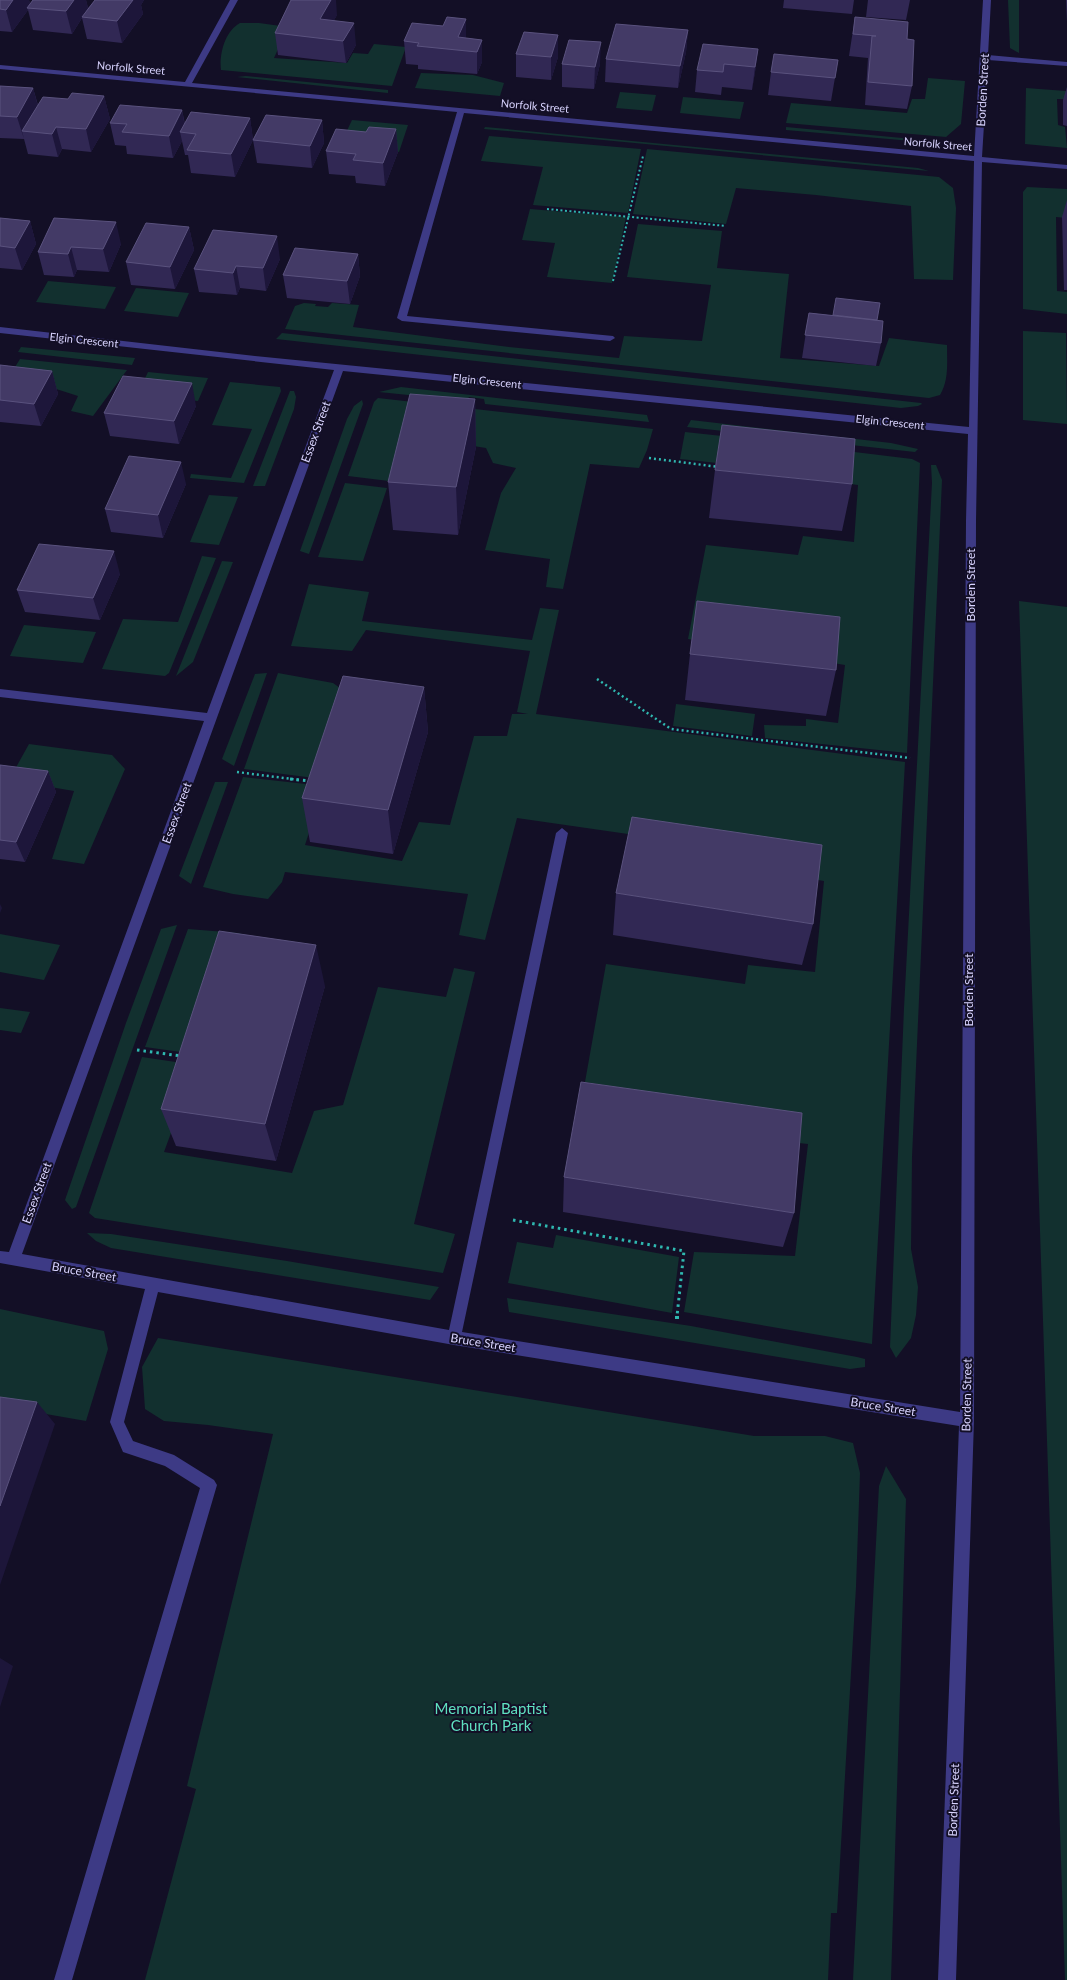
<svg xmlns="http://www.w3.org/2000/svg" width="1067" height="1980" font-family="Lato,sans-serif">
<style>
.green{fill:#12302f}
.lines{fill:none;stroke-linecap:round;stroke-linejoin:round}
.path-far3{stroke:#2fb8b0;stroke-width:2;stroke-dasharray:2 2.5;stroke-linecap:butt}
.path-far2{stroke:#2fb8b0;stroke-width:2.5;stroke-dasharray:2 3;stroke-linecap:butt}
.path-far1{stroke:#2fb8b0;stroke-width:3;stroke-dasharray:2.5 4;stroke-linecap:butt}
.path{stroke:#2fb8b0;stroke-width:4;stroke-dasharray:3 5;stroke-linecap:butt}
.minor{fill:#3d3a85;fill-rule:evenodd}
.wall{fill:#312854}
.shaded-wall{fill:#1d163a}
.building{fill:#433a66;stroke:#5a527e}
.labels{text-anchor:middle;stroke-width:4;stroke-linejoin:round;paint-order:stroke}
.far-street-label{font-size:11px;fill:#d9d4ff;stroke:#130f26}
.street-label{font-size:12px;fill:#d9d4ff;stroke:#130f26}
.near-park-label{font-size:15px;fill:#5fe0c0;stroke:#130f26}
</style>
<rect width="100%" height="100%" fill="#130f26"/>
<path class="green" d="M1008,0H1019V53L1010,48Z
M240,23H259L288,27L274,58L347,63L353,53L368,54L374,44L406,47L392,86L221,70C219,54 225,31 240,23Z
M421,73L473,75L504,83L500,96L415,88Z
M246,76L388,90V93L237,77Z
M928,78L965,81L961,124L946,137L786,123L791,103L907,113L912,99H925Z
M1026,88L1066,91L1067,99H1057L1058,125L1065,127L1067,148L1025,144Z
M620,92L656,95L652,111L616,108Z
M683,97L744,102L740,119L680,113Z
M352,120L408,125L399,152L366,149L337,152Z
M485,127L918,168L929,171L507,131L484,129Z
M786,127L934,141L923,142L786,130Z
M489,136L641,149L628,213L533,205L543,167L481,161Z
M647,149L939,177L953,188L956,208L953,280L914,279L911,206L816,195L736,188L726,224L633,214Z
M1027,187L1067,189V218L1056,217L1057,291L1067,292V314L1023,309V192Z
M530,209L626,217L612,283L547,277L555,243L522,240Z
M638,224L722,231L717,268L789,274L780,358L879,366L889,338L947,345C947,363 949,380 940,395L929,398L285,329L295,306L304,303L316,304L315,306L328,307L332,303L359,305L353,327L509,347L619,358L624,336L702,341L711,285L627,277Z
M48,281L116,287L105,309L36,302Z
M136,288L189,293L178,317L124,311Z
M1023,331L1066,333L1067,424L1023,420Z
M282,333L921,403L922,404L918,406L901,408L276,339Z
M21,347L135,358L132,365L18,352Z
M20,359L127,370L93,416L71,411L78,396L50,387L7,380Z
M148,372L208,378L198,401L137,395Z
M230,382L280,387L281,391L244,483L190,478L191,474L231,478L252,429L212,425Z
M401,387L647,415L649,422L485,404L484,399L469,397L467,401L379,392Z
M290,391H294L296,397L294,409L265,486H253Z
M378,398L653,429L647,450L639,468L590,464L563,589L546,587L550,559L485,550L501,493L516,468L493,463L486,448L404,435L389,481L348,476L374,402Z
M362,400L363,404L309,554L300,551L347,419L354,406Z
M691,420L891,443L918,449L915,452L687,427Z
M685,432L786,443L783,470L680,459Z
M797,445L912,459L920,463L907,753L765,738L764,725L806,726V719L838,723L845,665L688,639L706,545L798,555L803,536L854,542L858,485L798,477Z
M931,465H936L942,480L912,1157L911,1249L918,1287L916,1315L911,1338L896,1358L890,1347L904,1008L932,483Z
M345,483L387,488L363,561L318,557Z
M209,495L238,497L219,545L190,542Z
M202,556L216,558L169,673L165,676L102,669L123,619L178,622Z
M222,561L233,562L193,662L176,676Z
M309,584L369,592L362,621L532,640L540,608L559,610L536,714L905,762L872,1344L684,1312L694,1252L795,1256L808,1144L708,1133L712,1103L585,1082L606,964L745,984L748,965L815,972L824,881L739,867V850L517,818L485,940L459,935L468,894L285,872L282,882L268,899L233,894L203,887L243,777L324,786L305,845L402,861L419,822L450,825L474,736H507L512,714H528L517,712L530,651L366,630L352,651L291,646Z
M1019,601L1067,607V1980H1065Z
M24,625L96,632L83,663L10,656Z
M267,673L234,766L222,759L255,674Z
M278,673L333,683L343,690L322,779L244,769Z
M676,704L755,714L752,736L673,726Z
M29,744L112,755L125,769L84,864L52,859L74,791L9,780Z
M215,782H228L191,884L179,876Z
M177,925L76,1207L72,1209L65,1200L126,1023L161,929Z
M188,929L238,933L256,938L202,1055L145,1047Z
M0,934L60,945L44,980L0,972Z
M454,968L475,972L414,1224L455,1234L443,1273L95,1218L89,1213L142,1057L196,1065L164,1152L292,1173L314,1111L343,1105L378,987L446,997Z
M0,1008L30,1012L21,1033L0,1030Z
M87,1233L111,1234L287,1261L439,1287L430,1300L111,1248L96,1241Z
M556,1235L679,1257L672,1313L508,1283L517,1242L553,1248Z
M507,1298L691,1326L857,1357L865,1359V1367L850,1369L509,1312Z
M0,1309L104,1331L108,1349L86,1421L0,1406Z
M158,1338L754,1436H825L853,1443L860,1473L856,1587L837,1913H831L828,1980H145L196,1789L187,1786L273,1434L208,1425L164,1421L145,1409L142,1367Z
M886,1466L906,1499L891,1980H853L879,1486Z"/>
<g class="lines">
<path class="path-far3" d="M547,209L726,226
M613,281L643,156"/>
<path class="path-far2" d="M649,458L719,467
M597,679L671,729L910,758
M237,772L300,780"/>
<path class="path-far1" d="M290,779L310,781
M137,1050L181,1056
M513,1220L684,1251L677,1316"/>
<path class="path" d="M677,1319V1314"/>
<path class="minor" d="M230,0H238L192,83L974,156L983,0H991L988,55L1067,62V66L988,60L982,157L1067,165V169L982,162L976,521L974,1420L956,1980H938L959,1426L454,1345L158,1292L124,1422L133,1441L174,1455L214,1480L217,1485L72,1980H54L200,1488L165,1466L123,1452L110,1422L145,1289L0,1263V1251L9,1252L204,721L0,697V689L207,713L334,370L0,333V327L255,356L969,427L974,161L464,113L407,316L613,336L615,338L610,341L402,321L397,318L457,112L0,69V65L185,82ZM343,371L968,434L966,521L960,1412L462,1332L568,833L562,828L556,833L449,1330L22,1254Z"/>
</g>
<path class="wall" d="M0,0H29L30,4L33,0H86L88,8L95,0H144L141,5L143,14L122,43L87,39L82,18L72,34L33,30L28,10L12,32L0,31Z
M784,0H854L852,14L783,8Z
M868,0H910L906,20L866,17Z
M1066,0H1067V22Z
M337,15L334,20L356,45L346,63L278,55L275,33Z
M855,17L907,39L912,86L907,109L865,105L868,58L849,56Z
M688,30L686,52L678,88L605,82L606,59Z
M466,38L482,40V62L477,74L418,69V65L406,64L404,41Z
M758,49L755,72L752,90L722,87L721,95L695,92L697,70Z
M516,54L558,57L551,80L516,77Z
M838,60L831,101L768,95L771,72Z
M562,64H600L594,89L562,87Z
M0,86L33,88L38,105L68,99L104,96L110,119L91,152L62,149L58,157L28,154L24,139L0,138Z
M1067,87V126L1063,125V100Z
M182,110L185,124L250,118L253,140L235,177L191,173L188,155H185L182,141L173,158L127,154L126,146L115,145L110,123Z
M322,120L324,143L312,168L257,163L253,140Z
M396,129L398,152L385,186L356,183L355,176L329,174L326,151L366,132Z
M1067,200V290H1064L1062,217Z
M0,218L30,221L36,244L22,270L0,268Z
M54,218L121,244L109,272L77,270L74,277L44,275L38,252Z
M189,227L194,250L175,289L131,285L126,262Z
M358,254L360,276L350,304L287,298L283,275Z
M280,259L266,291L240,288L237,295L199,292L194,269Z
M809,313L877,320L881,343L876,366L802,358Z
M0,365L52,371L58,394L41,426L0,422Z
M475,399L476,447L458,535L393,530L388,482Z
M196,406L179,444L110,436L104,413Z
M715,470L852,484L842,531L709,518Z
M186,484L163,538L111,532L105,509Z
M120,574L100,620L25,612L17,590Z
M690,654L836,670L826,716L685,700Z
M424,687L428,732L393,854L310,842L302,798Z
M0,765L48,771L56,792L25,862L0,859Z
M616,893L813,924L802,965L613,935Z
M325,986L276,1161L176,1146L161,1109Z
M564,1177L794,1213L783,1247L563,1212Z"/>
<path class="shaded-wall" d="M13,0H29L31,6L27,8L28,10L12,32L6,10Z
M74,0H86L88,8L72,34L66,11Z
M133,0H144L141,5L143,14L122,43L117,21Z
M331,0H336L337,15L324,38L320,19Z
M466,19V41L458,37Z
M354,23L356,45L346,63L343,41Z
M688,30L686,52L678,88L680,66Z
M558,35V57L551,80V57Z
M482,40V62L477,74V52Z
M601,42L600,64L594,89L595,67Z
M758,49L755,72L752,90L755,67Z
M33,88L39,110L22,131L24,139L17,117Z
M104,96L110,119L91,152L86,129Z
M182,110L186,133L180,132L182,141L173,158L169,136Z
M250,118L253,140L235,177L231,154Z
M322,120L324,143L312,168L310,146Z
M56,127L62,149L58,157L52,134Z
M396,129L398,152L385,186L383,163Z
M30,221L36,244L22,270L15,248Z
M116,222L121,244L109,272L103,249Z
M189,227L194,250L175,289L170,267Z
M277,236L280,259L266,291L263,268Z
M71,247L77,270L74,277L68,254Z
M358,254L360,276L350,304L347,281Z
M236,266L240,288L237,295L233,273Z
M52,371L58,394L41,426L34,404Z
M192,383L196,406L179,444L174,421Z
M475,399L476,447L458,535L456,487Z
M181,462L186,484L163,538L158,515Z
M114,551L120,574L100,620L93,598Z
M424,687L428,732L393,854L388,810Z
M48,771L56,792L25,862L16,842Z
M0,904L2,908L0,913Z
M316,945L325,986L276,1161L265,1124Z
M37,1402L55,1424L0,1585V1506Z
M0,1658L13,1666L0,1707Z"/>
<path class="building" d="M0,0H13L6,10L0,9Z
M33,0H74L66,11L27,8Z
M95,0H133L117,21L82,17Z
M291,0H331L320,19L354,23L343,41L275,33Z
M447,17L466,19L458,37L482,40L477,52L417,46L419,43L404,41L412,23L443,26Z
M855,17L908,22L907,39L914,40L912,86L868,82L872,36H876L853,34Z
M616,24L688,30L680,66L606,59Z
M524,32L558,35L551,57L516,54Z
M569,40L601,42L595,67L562,64Z
M703,44L758,49L755,67L724,64L723,72L697,70Z
M774,54L838,60L835,78L771,72Z
M0,86L33,88L17,117L0,116Z
M72,93L104,96L86,129L56,127L52,134L22,131L43,97L68,99Z
M120,105L182,110L169,136L122,132L127,124L110,123Z
M191,112L250,118L231,154L187,150L196,134L180,132Z
M266,115L322,120L310,146L253,140Z
M369,127L396,129L383,163L353,160L356,154L326,151L336,129L366,132Z
M0,218L30,221L15,248L0,246Z
M54,218L116,222L103,249L71,247L68,254L38,252Z
M146,223L189,227L170,267L126,262Z
M213,230L277,236L263,268L236,266L233,273L194,269Z
M295,248L358,254L347,281L283,275Z
M836,298L880,303L877,320L833,315Z
M809,313L883,321L881,343L805,335Z
M0,365L52,371L34,404L0,400Z
M123,376L192,383L174,421L104,413Z
M410,394L475,399L456,487L388,482Z
M722,425L855,439L852,484L715,470Z
M129,456L181,462L158,515L105,509Z
M39,544L114,551L93,598L17,590Z
M697,601L840,617L836,670L690,654Z
M343,676L424,687L388,810L302,798Z
M0,765L48,771L16,842L0,840Z
M632,817L822,845L813,924L616,893Z
M219,931L316,945L265,1124L161,1109Z
M581,1082L802,1113L794,1213L564,1177Z
M0,1397L37,1402L0,1506Z"/>
<g class="labels">
<g class="far-street-label">
<text transform="translate(131 68) rotate(5)" y="4">Norfolk Street</text>
<text transform="translate(535 106) rotate(5)" y="4">Norfolk Street</text>
<text transform="translate(938 144) rotate(5)" y="4">Norfolk Street</text>
<text transform="translate(84 340) rotate(6)" y="4">Elgin Crescent</text>
<text transform="translate(487 381) rotate(6)" y="4">Elgin Crescent</text>
<text transform="translate(890 422) rotate(6)" y="4">Elgin Crescent</text>
</g>
<g class="street-label">
<text transform="translate(983 90) rotate(-87)" y="4">Borden Street</text>
<text transform="translate(316 432) rotate(-70)" y="4">Essex Street</text>
<text transform="translate(971 585) rotate(-90)" y="4">Borden Street</text>
<text transform="translate(177 813) rotate(-70)" y="4">Essex Street</text>
<text transform="translate(969 990) rotate(-90)" y="4">Borden Street</text>
<text transform="translate(37 1193) rotate(-70)" y="4">Essex Street</text>
<text transform="translate(84 1272) rotate(10)" y="4">Bruce Street</text>
<text transform="translate(483 1343) rotate(9)" y="4">Bruce Street</text>
<text transform="translate(967 1395) rotate(-89)" y="4">Borden Street</text>
<text transform="translate(883 1407) rotate(9)" y="4">Bruce Street</text>
<text transform="translate(954 1800) rotate(-88)" y="4">Borden Street</text>
</g>
<g class="near-park-label">
<text x="491" y="1714">Memorial Baptist<tspan x="491" dy="17">Church Park</tspan></text>
</g>
</g>
</svg>
